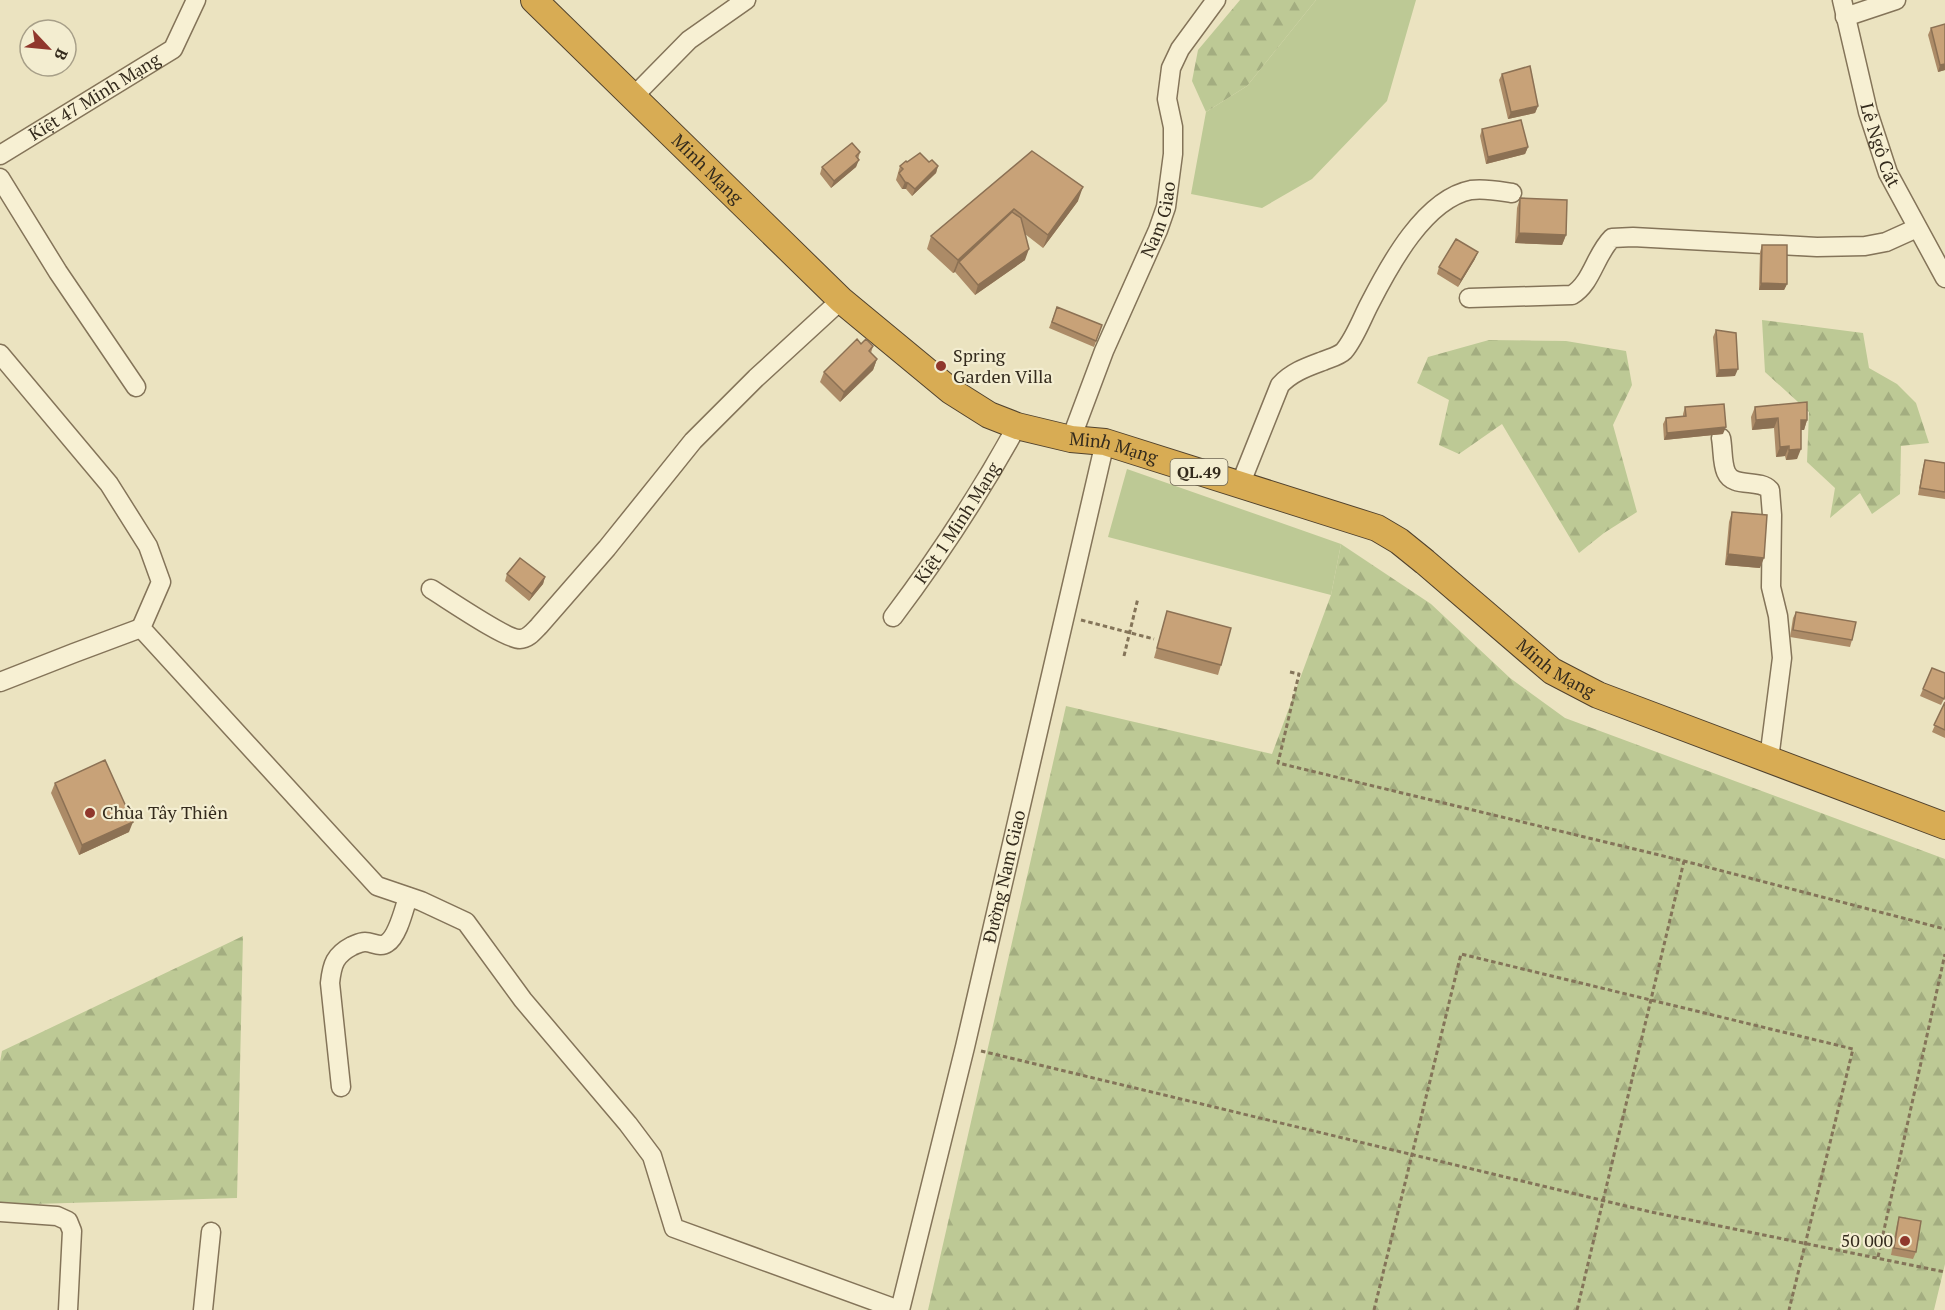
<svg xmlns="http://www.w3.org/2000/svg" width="1945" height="1310" font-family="'PT Serif',serif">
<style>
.green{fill:#bdc995}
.forest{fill:url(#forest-firs)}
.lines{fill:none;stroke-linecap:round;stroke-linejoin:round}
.minor-casing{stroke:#847459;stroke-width:21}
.highway-casing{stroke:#51422d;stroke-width:28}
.path{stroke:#847459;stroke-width:3;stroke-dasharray:4.5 3;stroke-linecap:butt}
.minor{stroke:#f7f0d3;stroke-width:18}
.highway{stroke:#d8ac54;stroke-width:26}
.wall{fill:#ac8b67}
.shaded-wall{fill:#8c7154}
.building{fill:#c8a278;stroke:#8c7154;stroke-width:1.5}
.poi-dot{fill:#90372c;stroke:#f3edd0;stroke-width:2}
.labels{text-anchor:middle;stroke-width:4.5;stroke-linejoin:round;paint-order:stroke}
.shield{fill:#f3edd0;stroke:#6d6553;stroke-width:1.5}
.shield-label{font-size:16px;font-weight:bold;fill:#342b1d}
.street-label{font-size:18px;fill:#342b1d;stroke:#f3edd0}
.poi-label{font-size:18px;fill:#342b1d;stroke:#f3edd0;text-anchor:start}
</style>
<defs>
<pattern id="forest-firs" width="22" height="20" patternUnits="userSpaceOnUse" patternTransform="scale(1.5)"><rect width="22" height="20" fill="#bdc995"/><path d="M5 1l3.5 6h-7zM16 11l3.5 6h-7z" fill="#a3ad80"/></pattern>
</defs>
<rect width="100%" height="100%" fill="#ebe3c0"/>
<path class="green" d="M1316,0H1416L1387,101L1312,179L1262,208L1191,194L1206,112L1247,86Z
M1127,469L1341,544L1331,595L1108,537Z"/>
<path class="forest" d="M1240,0H1316L1247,86L1206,112L1192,81L1198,50Z
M1762,320L1863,333L1869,368L1897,384L1916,403L1929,443L1901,446L1900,494L1872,514L1860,493L1830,518L1835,488L1807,462L1809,412L1765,372Z
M1489,340L1566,341L1626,351L1632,385L1613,425L1637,512L1604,533L1579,553L1502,424L1459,454L1439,445L1449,400L1417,383L1428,357Z
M1341,544L1431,604L1510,678L1565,718L1945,859V1264L1934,1310H928L1066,706L1272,754L1331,595Z
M243,936L237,1198L0,1205V1062L2,1051Z"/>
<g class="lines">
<g class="minor-casing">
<g id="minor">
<path id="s1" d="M1842,0L1868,112L1888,173L1945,278"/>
<path d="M1845,17L1896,0"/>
<path d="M633,97L689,40L746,0"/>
<path id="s2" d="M0,155L173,49L196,0"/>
<path d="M0,178L58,272L136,387"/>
<path d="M1469,298L1572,295C1592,283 1595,255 1612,238L1633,237L1817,247L1865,246L1886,242L1917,228"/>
<path d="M0,354L109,484L148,546L161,582L141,628L377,886L421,901L466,922L523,1000L628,1124L652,1156L674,1228L899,1310"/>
<path d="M1721,438C1723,449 1722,463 1726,472C1733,489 1759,478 1770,490L1772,515L1771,587L1778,616L1782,658L1769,759"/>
<path id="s3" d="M1071,439L1104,351L1158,230L1166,207L1173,154V127L1167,99L1171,68L1180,49L1216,0"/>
<path d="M1240,485L1280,385C1292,372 1307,367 1323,361C1330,358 1339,356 1344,351C1355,338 1362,318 1370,303C1390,264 1425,199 1471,190C1485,188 1499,191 1512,193"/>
<path d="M431,589C446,598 507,640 520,639C528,639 534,631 539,626L607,548L693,441L756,378L841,300"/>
<path id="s4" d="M893,617C939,556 980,493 1017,426"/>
<path d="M0,682L74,653L141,628"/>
<path d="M341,1087L330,983C332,964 335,955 352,946C357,944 360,942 365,942C373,942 380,948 387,943C398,936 404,909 408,897"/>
<path d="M0,1212L57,1216L68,1221L72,1231L68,1310"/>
<path d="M203,1310L211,1232"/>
<path id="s5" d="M900,1310L965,1047L1105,442"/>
</g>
</g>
<g class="highway-casing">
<g id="highway">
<path id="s6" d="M534,0L841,300L951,391L989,415L1017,426L1071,439L1105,442L1377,528L1399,541L1425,562L1552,671L1598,695L1945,826"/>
</g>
</g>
<path class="path" d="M1081,620L1154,639
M1124,656L1138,598
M1290,672L1299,674L1278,763L1684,861L1945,929
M981,1051L1651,1212L1945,1272
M1878,1257L1945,954
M1374,1310L1461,954L1853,1049L1789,1310
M1577,1310L1684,861"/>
<use href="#minor" class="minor"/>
<use href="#highway" class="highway"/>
</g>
<path class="wall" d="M1931,28L1945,70L1938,72L1928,35Z
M1502,74L1538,106L1535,113L1508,119L1499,80Z
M1482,129L1528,147L1525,154L1486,164L1480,136Z
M1032,151L1078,201L1043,248L1025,234V260L975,295L955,272L953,273L927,249L931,236Z
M860,152L856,167L831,188L820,174L822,167Z
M907,162H929L938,166L936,173L912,196L906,189H902L896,180L900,166Z
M1520,198L1566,235L1562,245L1515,243L1517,208Z
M1762,245L1787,284L1784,290H1759L1760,252Z
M1475,259L1458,287L1437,274L1439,267Z
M1057,307L1102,325L1094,347L1049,328Z
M1716,330L1735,376L1716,377L1713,337Z
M861,344L873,346L871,353L877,359L873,370L840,402L820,382L824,372Z
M1685,407L1723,434L1664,440L1663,424L1666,418L1683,416V414Z
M1755,407L1807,420L1804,430H1801L1797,459L1786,460L1785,456L1776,457L1774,428L1752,430L1751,417Z
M1925,460L1945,463V499L1918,495L1923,467Z
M1732,512L1760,568L1725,565L1729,522Z
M507,574L545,577L543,584L529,601L505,581Z
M1167,611L1221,665L1218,675L1154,658Z
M1796,612L1852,640L1850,647L1790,637L1793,618Z
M1945,673V697L1941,705L1920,696L1923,689Z
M1945,702V738L1932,732Z
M55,783L129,832L79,855L51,793Z
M1899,1217L1916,1252L1913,1259L1891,1255L1897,1224Z"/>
<path class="shaded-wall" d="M1945,64V70L1938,72L1940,65Z
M1538,106L1535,113L1508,119L1511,112Z
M1528,147L1525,154L1486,164L1488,157Z
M859,160L856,167L831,188L834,181Z
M938,166L936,173L912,196L915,189Z
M905,182L908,183L906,189H902Z
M1083,187L1078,201L1043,248L1048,235Z
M1014,209L1009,222L959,262L955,272L953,273L958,260Z
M1519,233L1566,235L1562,245L1515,243Z
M1029,249L1025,260L975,295L978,285Z
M1478,252L1475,259L1458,287L1461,280Z
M1761,283L1787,284L1784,290H1759Z
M877,359L873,370L840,402L844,392Z
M1738,369L1735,376L1716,377L1719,370Z
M1778,418L1774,428L1752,430L1756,420Z
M1801,420H1807L1804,430H1797Z
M1726,427L1723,434L1664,440L1667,433Z
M1789,446L1785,456L1776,457L1780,447Z
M1801,449L1797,459L1786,460L1789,450Z
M1728,554L1764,558L1760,568L1725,565Z
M545,577L543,584L529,601L532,594Z
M133,822L129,832L79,855L82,845Z"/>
<path class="building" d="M1945,24V64L1940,65L1931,28Z
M1530,66L1538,106L1511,112L1502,74Z
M1521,120L1528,147L1488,157L1482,129Z
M852,143L860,152L856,156L859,160L834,181L822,167Z
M1032,151L1083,187L1048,235L1014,209L958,260L931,236Z
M920,153L929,162L932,160L938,166L915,189L908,183L905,182L899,173L903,169L900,166L906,161L907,162Z
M1520,198L1567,200L1566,235L1519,233Z
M1012,212L1021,218L1029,249L978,285L959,262Z
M1456,239L1478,252L1461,280L1439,267Z
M1762,245H1787V284L1761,283Z
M1057,307L1102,325L1096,341L1052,322Z
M1716,330L1736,333L1738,369L1719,370Z
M857,339L861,344L866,339L873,346L869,351L877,359L844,392L824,372Z
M1807,402V420H1801V449L1789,450V446L1780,447L1778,418L1756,420L1755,407Z
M1724,404L1726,427L1667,433L1666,418L1686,416L1685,407Z
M1925,460L1945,463V492L1920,488Z
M1732,512L1767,515L1764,558L1728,554Z
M520,558L545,577L532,594L507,574Z
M1167,611L1231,628L1221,665L1157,648Z
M1796,612L1856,622L1852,640L1793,630Z
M1932,668L1945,673V696L1944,699L1923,689Z
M1945,702V730L1934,725Z
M105,760L133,822L82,845L55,783Z
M1899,1217L1921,1221L1916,1252L1894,1248Z"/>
<g class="poi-dot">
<circle cx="941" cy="366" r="6"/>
<circle cx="90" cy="813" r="6"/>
<circle cx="1905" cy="1241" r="6"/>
</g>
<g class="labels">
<rect class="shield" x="1170.5" y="459" width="57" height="26" rx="4.5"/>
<g class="shield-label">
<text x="1199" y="478">QL.49</text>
</g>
<g class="street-label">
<text dy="6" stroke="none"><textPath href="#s2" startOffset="111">Kiệt 47 Minh Mạng</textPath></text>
<text dy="6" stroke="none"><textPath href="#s1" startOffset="150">Lê Ngô Cát</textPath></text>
<text dy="6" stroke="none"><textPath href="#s6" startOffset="242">Minh Mạng</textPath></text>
<text dy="6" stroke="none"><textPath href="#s3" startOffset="237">Nam Giao</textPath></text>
<text dy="6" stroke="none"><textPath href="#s6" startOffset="746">Minh Mạng</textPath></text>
<text dy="6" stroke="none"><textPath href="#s4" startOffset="114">Kiệt 1 Minh Mạng</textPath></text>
<text dy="6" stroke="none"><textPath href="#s6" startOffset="1250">Minh Mạng</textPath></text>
<text dy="6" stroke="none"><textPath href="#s5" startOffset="446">Đường Nam Giao</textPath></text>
</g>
<g class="poi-label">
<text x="953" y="362">Spring<tspan x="953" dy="21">Garden Villa</tspan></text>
<text x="102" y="819">Chùa Tây Thiên</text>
<text x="1893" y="1247" text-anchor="end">50 000</text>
</g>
</g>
<g transform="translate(48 48) rotate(116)"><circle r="28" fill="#f3edd0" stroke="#a79f88" stroke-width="1.5"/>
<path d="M0-4.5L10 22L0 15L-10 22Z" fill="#90372c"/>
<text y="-9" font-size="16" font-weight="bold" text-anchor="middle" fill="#342b1d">B</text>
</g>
</svg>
